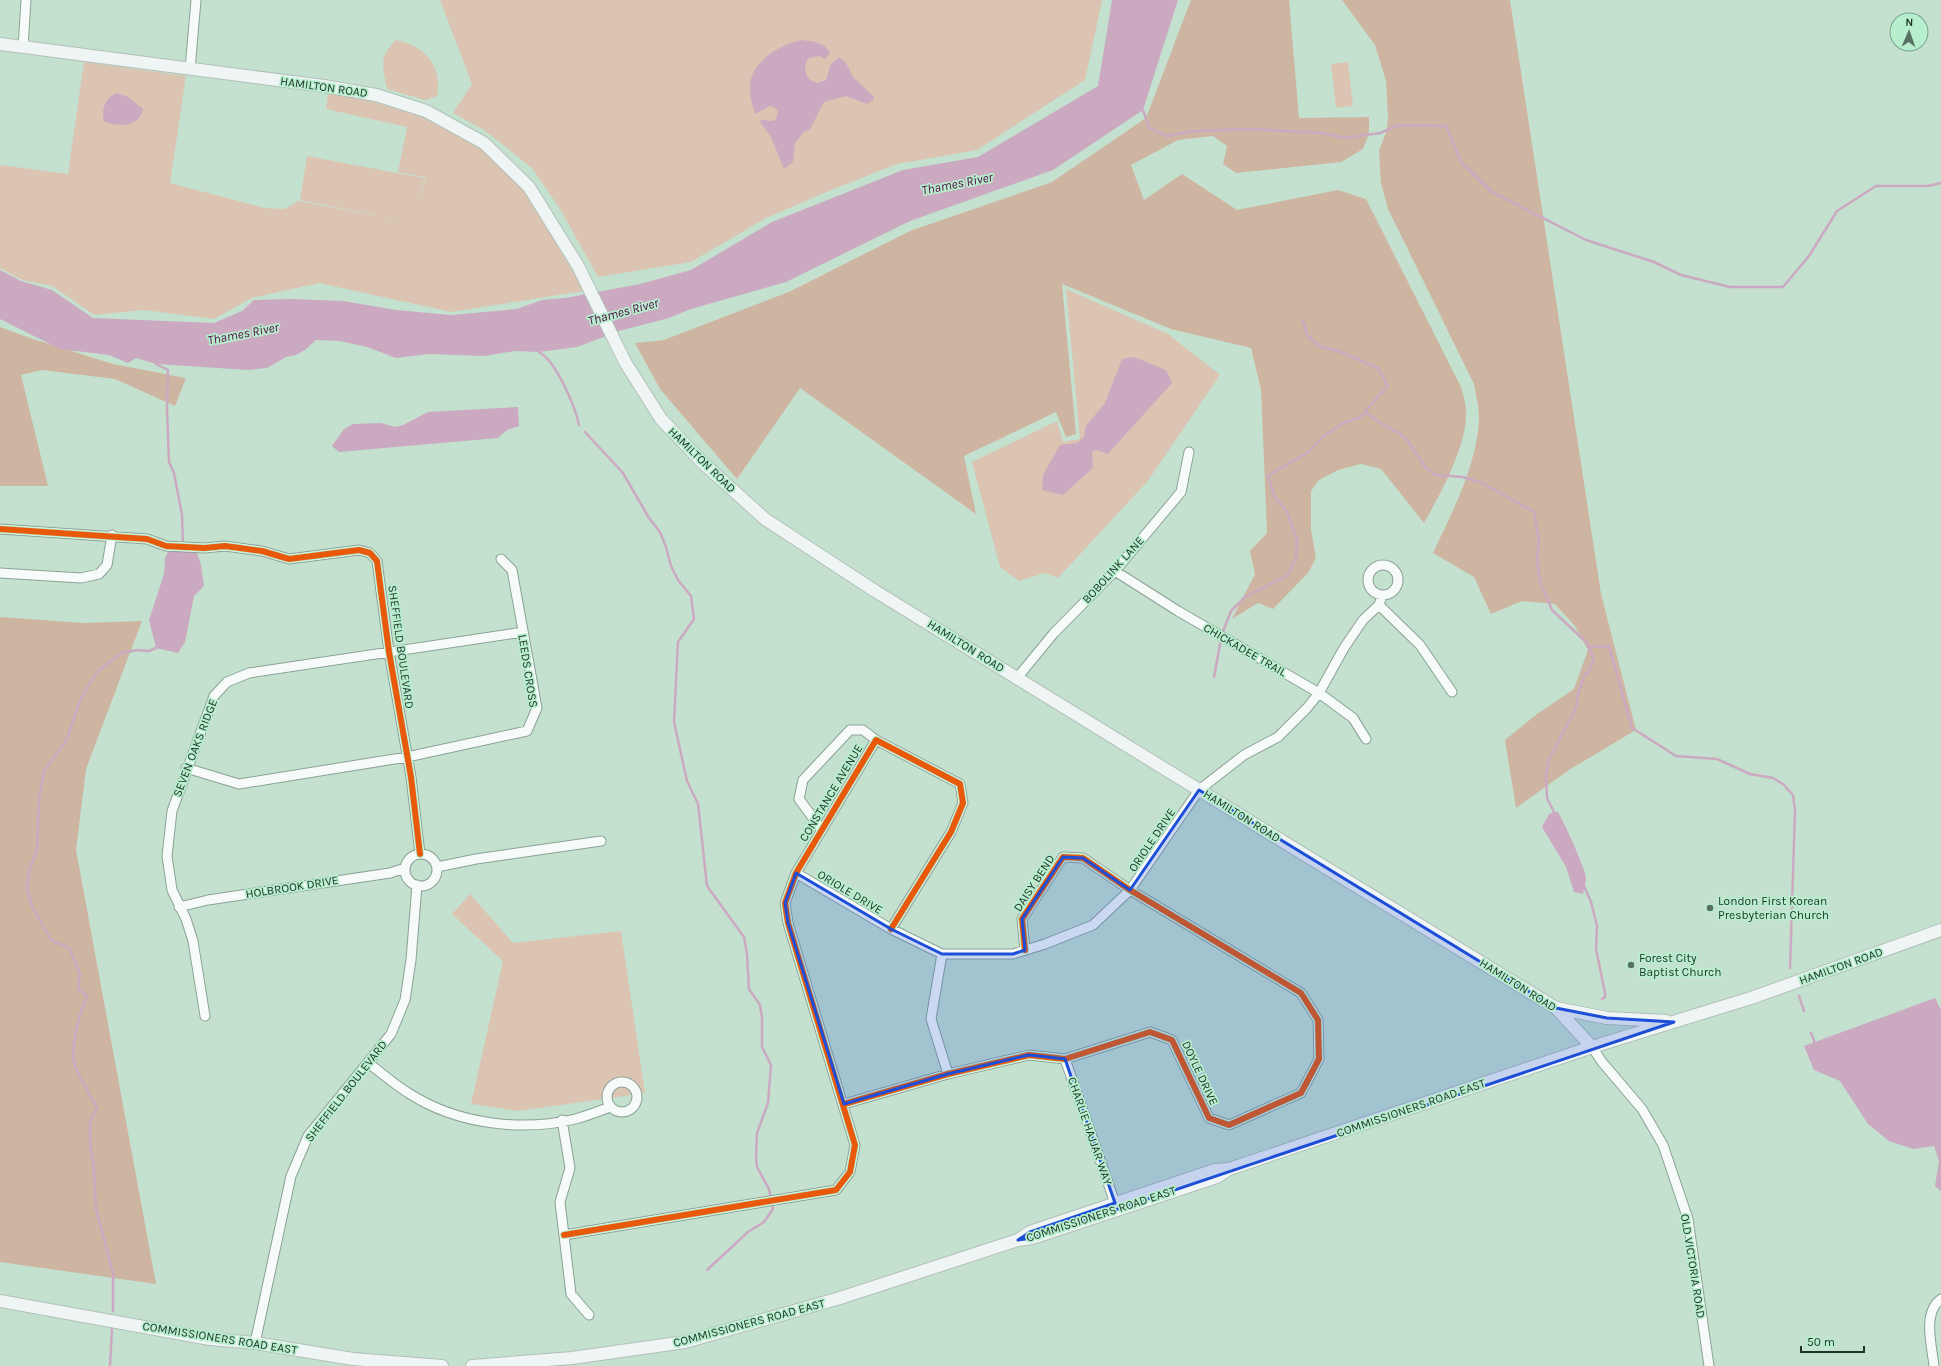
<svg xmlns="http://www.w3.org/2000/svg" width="1941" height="1366" font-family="Karla,sans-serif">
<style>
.green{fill:#dbc4b2}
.forest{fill:#ceb5a1}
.water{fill:#cba9c1}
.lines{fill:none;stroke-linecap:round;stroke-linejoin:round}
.stream{stroke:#cba9c1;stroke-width:2.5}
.minor-casing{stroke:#8ba295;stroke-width:11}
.major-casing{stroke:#b1c0b7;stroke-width:14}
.minor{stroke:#f6faf8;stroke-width:9}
.major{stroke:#eff4f4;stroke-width:12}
.cycleway-casing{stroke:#b7eecd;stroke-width:8}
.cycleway{stroke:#e8590c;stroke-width:6}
.marked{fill:#1d4ed8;fill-opacity:0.2;stroke:#1d4ed8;stroke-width:3;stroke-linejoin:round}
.poi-dot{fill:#587062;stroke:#b7eecd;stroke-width:1.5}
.labels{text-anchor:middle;stroke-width:3.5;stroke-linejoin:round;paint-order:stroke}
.street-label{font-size:12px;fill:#1e3327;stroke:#b7eecd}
.poi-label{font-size:12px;fill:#1e3327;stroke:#b7eecd;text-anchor:start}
.water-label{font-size:13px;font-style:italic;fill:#510843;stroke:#b7eecd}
</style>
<rect width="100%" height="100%" fill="#c4e1d0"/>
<path class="green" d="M440,0H1102V1L1085,80L977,150L897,164L829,191L766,218L691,262L598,277L560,209L532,168L484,130L453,113L472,84Z
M396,40C425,46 443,66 437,96L425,100L387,89C383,67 378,57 396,40Z
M84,62L186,76L170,183L264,208L284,209L299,201L416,223L300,200L307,156L424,178L419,209L425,177L398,172L407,127L326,109L328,93L374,102L423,117L481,149L525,190L584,291L451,312L319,283L252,298L214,319L144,310L94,315L52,286L22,280L0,268V165L68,174Z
M1348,62L1353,106L1336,108L1331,64Z
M1066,289L1168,334L1220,375L1147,482L1058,578L1045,573L1019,581L1000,567L972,462L1057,421L1063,442L1080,439Z
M470,894L513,943L621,931L645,1093L518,1111L471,1104L503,961L452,914Z"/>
<path class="forest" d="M1191,0H1289L1299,118L1369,117V134L1363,149L1341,162L1236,173L1223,164L1227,146L1213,136L1178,140L1131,165L1144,200L1182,174L1237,210L1338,190L1366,199L1461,387C1463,395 1466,403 1466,411C1468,444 1440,495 1424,523L1381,469L1361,464L1338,470L1319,480L1311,491V530L1316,558L1308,573L1273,609L1258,603L1232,619L1255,574L1250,551L1267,533L1261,390L1251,348L1171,329L1062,284L1076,434L1066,437L1056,412L964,456L976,514L800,388L737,479L660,389L635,343L664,340L789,292L910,231L1052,182L1146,118Z
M1342,0H1510L1601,594L1636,730L1569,770L1516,808L1505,740L1537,714L1574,689L1588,650L1575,626L1555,604L1522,601L1491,614L1474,577L1433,553C1453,510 1477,466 1479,418C1479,407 1476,395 1474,384L1388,209L1381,183L1379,151L1387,130L1388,117L1386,81L1375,45Z
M0,327L30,338L113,364L186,378L175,406L115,379L42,370L21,375L48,486H0Z
M0,617L83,623L142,621L86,769L76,850L156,1284L0,1262Z"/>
<path class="water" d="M1112,0H1178L1143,110L1053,170L910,221L786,282L691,309L669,318L619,331L577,347L539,352L515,351L484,356L429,354L396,358L367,347L340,341L316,340L305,350L296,355L286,357L267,368L248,370L156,364L136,358L128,363L109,355L60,349L0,319V270L21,281L52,290L93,318L214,323L242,311L254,300L292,299L343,301L396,310L451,315L517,309L542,300L565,298L640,284L691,270L772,222L903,170L978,157L1098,86Z
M801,40C812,41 825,42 830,53L825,59L820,56L809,58C803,66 804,72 810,80L817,83L826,80L831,64L839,57L846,63L853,77L874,97L873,100L867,104L846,96L824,102L810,129L804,132L795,143L793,162L784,169L771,137L760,122L761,120L772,121L776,119L778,111L777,109L770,106L755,114C752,105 748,89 751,79C757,58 781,45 801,40Z
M117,93L128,97L143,109C142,112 141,116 139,118C131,127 113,126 104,121C101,110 105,97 117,93Z
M1134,357L1166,370L1172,383L1108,454L1096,450L1092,452L1093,468L1063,495L1042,490L1043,475L1060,445L1077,443L1084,437L1086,426L1105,403L1122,359Z
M518,407L519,426L507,430L498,438L339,452L332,446L344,429L353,424L381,423L395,427L403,425L428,412Z
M171,546L196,549L201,565L204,586L194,596L185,642L178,653L156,648L149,620L164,574L165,558Z
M1554,812H1558C1563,820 1586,870 1586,878C1586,883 1584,889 1583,894L1574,892L1566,867L1542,827L1549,814Z
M1935,998L1941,1010V1191L1935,1186L1939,1161L1934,1146L1913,1149L1889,1141L1868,1124L1840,1081L1814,1070L1804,1046Z"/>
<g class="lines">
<path class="stream" d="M1143,110L1149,128L1167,136L1195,131L1250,129L1321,133L1346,138L1380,133L1399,125L1446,126L1461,162L1492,192L1586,240L1654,262L1681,275L1730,287H1783L1809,256L1837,211L1876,186H1928L1941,183
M539,352C556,361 575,406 579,425
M156,364L168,370L167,409L169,462L174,473L182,515L183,544
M1366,412L1379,422L1399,433L1408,441L1425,467L1436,475L1463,477L1482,483L1534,512L1539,540L1537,558L1540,582L1552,610L1587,643L1594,659L1588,673L1585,674L1578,694L1576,708L1549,759L1546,777L1547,798L1554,812
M585,432L623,473L649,518L660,532L666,547L671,566L678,580L691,596L694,619L678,642L674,722L687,781L698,804L707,886L744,937L747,954L749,989L760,1005L762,1018V1047L771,1065L768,1103L757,1133L756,1156L757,1167L769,1189L773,1209L764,1222L748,1232L707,1270
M1222,634L1231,611L1245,597L1288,575L1296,557L1297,540L1287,512L1275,497L1268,476L1308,452L1323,437L1341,424L1360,417L1366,412L1365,411L1388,386L1378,368L1341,352L1319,346L1307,335L1303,320
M1588,647L1609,646L1632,728L1676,756L1717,759L1750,774L1773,778L1783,784L1793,795L1795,810L1790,968
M1214,677L1221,639
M1584,886L1591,902L1597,926L1596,949L1605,993V997L1602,999
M1799,996L1804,1011
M1811,1033L1815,1043
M113,1311V1273L96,1209L94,1169L90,1142V1121L97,1108C90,1095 81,1081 75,1066C69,1050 80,1011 87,996L78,989L80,974L69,948L51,940L33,908L27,890L29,871L37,850L39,799L44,771L66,741L80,701L96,673L121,653L137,650L149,651L156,648
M110,1366L112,1329"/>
<g class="minor-casing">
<path id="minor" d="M23,47L26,0
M190,69L196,0
M0,529L147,539L166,546L204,548L225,546L262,551L289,559L359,550L370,553L377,561L389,652L411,777L420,854
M1368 580a15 15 0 1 1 30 0a15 15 0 1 1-30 0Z
M1115,571L1178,611L1319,693L1353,718L1366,739
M0,573L81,578L99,574L107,565L112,535
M1379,605L1420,645L1452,692
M1017,678L1054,633L1115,571L1181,492L1189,452
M186,768L239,784L407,757L527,731L537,708L512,570L501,559
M822,830L799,799L803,780L850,730H863L876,740
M405 870a16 16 0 1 1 32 0a16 16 0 1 1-32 0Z
M437,867L476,859L601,841
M796,873L891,929L942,954H1013L1045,944L1093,925L1130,890L1199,790L1244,755L1278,737L1307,708L1319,693L1344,648L1363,620L1379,605L1382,595
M179,907L208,900L390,873L405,868
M942,954L931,1019L948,1074
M205,1016L193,941L186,919L172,890L167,856L172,811L214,696L227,682L249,673L523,632
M1592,1047L1602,1062L1642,1109L1663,1145L1688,1219L1709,1366
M1065,1059L1115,1203
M368,1063C382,1073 395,1085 410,1094C457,1124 521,1132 575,1119C587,1116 599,1111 610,1107
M607 1097a15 15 0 1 1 30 0a15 15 0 1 1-30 0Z
M844,1104L948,1074L1029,1055L1065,1059L1150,1032L1172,1040L1209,1118L1229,1125L1301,1093L1319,1059L1318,1020L1301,993L1130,890L1083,858L1063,857L1022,919L1025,950
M562,1120L570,1168L560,1202L571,1294L589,1315
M564,1235L836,1190L850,1172L855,1145L788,923L785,903L796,873L876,740L960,784L963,803L951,832L891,929
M255,1343L291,1176L308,1136L391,1034L405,1000L411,960L417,885
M1934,1366C1932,1346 1922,1313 1941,1299"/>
</g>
<g class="major-casing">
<path id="major" d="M0,44L324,86L376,95L426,111L484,143L529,187L578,266L625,362L661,419L703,463L765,519L875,591L1292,847L1556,1008L1592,1047
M1556,1008L1607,1018L1666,1021
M1229,1169L1592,1047L1751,998L1941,930
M0,1301L210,1339L255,1343L353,1359L442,1366
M472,1366L572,1358L685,1342L840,1298L1018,1240L1032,1238L1217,1177L1229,1169L1215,1170L1030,1232L1018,1240"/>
</g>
<use href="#minor" class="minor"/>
<use href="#major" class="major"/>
<g class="cycleway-casing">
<path id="cycleway" d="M0,529L147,539L166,546L204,548L225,546L262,551L289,559L359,550L370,553L377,561L389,652L411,777L420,854
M844,1104L948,1074L1029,1055L1065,1059L1150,1032L1172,1040L1209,1118L1229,1125L1301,1093L1319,1059L1318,1020L1301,993L1130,890L1083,858L1063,857L1022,919L1025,950
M564,1235L836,1190L850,1172L855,1145L788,923L785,903L796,873L876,740L960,784L963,803L951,832L891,929"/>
</g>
<use href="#cycleway" class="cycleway"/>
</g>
<path class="marked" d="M1199,790L1556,1008L1607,1018L1674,1022L1032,1238L1018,1240L1030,1232L1115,1203L1065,1059L1029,1055L948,1074L844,1104L788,923L785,903L796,873L891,929L942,954H1013L1025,950L1022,919L1063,857L1083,858L1130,890Z"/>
<g class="poi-dot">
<circle cx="1710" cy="908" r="4"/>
<circle cx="1631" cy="965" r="4"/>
</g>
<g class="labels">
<g class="street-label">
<text transform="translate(324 87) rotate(8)" y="4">HAMILTON ROAD</text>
<text transform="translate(702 460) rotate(44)" y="4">HAMILTON ROAD</text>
<text transform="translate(1113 570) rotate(-48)" y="4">BOBOLINK LANE</text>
<text transform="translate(966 646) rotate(32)" y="4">HAMILTON ROAD</text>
<text transform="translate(401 647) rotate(82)" y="4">SHEFFIELD BOULEVARD</text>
<text transform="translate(1245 650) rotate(30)" y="4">CHICKADEE TRAIL</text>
<text transform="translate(528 671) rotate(81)" y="4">LEEDS CROSS</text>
<text transform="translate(195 748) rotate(-69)" y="4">SEVEN OAKS RIDGE</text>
<text transform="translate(831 793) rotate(-59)" y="4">CONSTANCE AVENUE</text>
<text transform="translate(1242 816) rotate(32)" y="4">HAMILTON ROAD</text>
<text transform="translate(1152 840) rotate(-56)" y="4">ORIOLE DRIVE</text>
<text transform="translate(1034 883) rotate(-57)" y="4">DAISY BEND</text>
<text transform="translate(292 887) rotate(-9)" y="4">HOLBROOK DRIVE</text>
<text transform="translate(850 892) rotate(31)" y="4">ORIOLE DRIVE</text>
<text transform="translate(1841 966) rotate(-20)" y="4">HAMILTON ROAD</text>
<text transform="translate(1518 985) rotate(32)" y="4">HAMILTON ROAD</text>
<text transform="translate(1200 1073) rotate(65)" y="4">DOYLE DRIVE</text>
<text transform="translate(346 1091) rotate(-52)" y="4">SHEFFIELD BOULEVARD</text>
<text transform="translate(1411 1108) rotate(-19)" y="4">COMMISSIONERS ROAD EAST</text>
<text transform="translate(1090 1131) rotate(71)" y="4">CHARLIE HAJJAR WAY</text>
<text transform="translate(1101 1214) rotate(-18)" y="4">COMMISSIONERS ROAD EAST</text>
<text transform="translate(1693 1266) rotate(81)" y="4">OLD VICTORIA ROAD</text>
<text transform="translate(749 1323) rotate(-15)" y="4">COMMISSIONERS ROAD EAST</text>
<text transform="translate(220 1338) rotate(9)" y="4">COMMISSIONERS ROAD EAST</text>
</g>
<g class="poi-label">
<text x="1718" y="905">London First Korean<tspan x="1718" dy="14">Presbyterian Church</tspan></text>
<text x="1639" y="962">Forest City<tspan x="1639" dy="14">Baptist Church</tspan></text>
</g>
<g class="water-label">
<text transform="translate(957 183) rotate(-11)" y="5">Thames River</text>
<text transform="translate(623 311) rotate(-15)" y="5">Thames River</text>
<text transform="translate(243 333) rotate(-11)" y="5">Thames River</text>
</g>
</g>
<g transform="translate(1909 32) rotate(2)"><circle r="19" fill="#b7eecd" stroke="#7aa38b"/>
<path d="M0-3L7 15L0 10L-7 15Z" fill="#587062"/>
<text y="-6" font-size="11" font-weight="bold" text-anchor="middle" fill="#1e3327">N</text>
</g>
<path d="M1801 1346v6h63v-6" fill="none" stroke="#1e3327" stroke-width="2"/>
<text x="1807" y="1346" font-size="12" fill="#1e3327" stroke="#b7eecd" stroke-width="3" paint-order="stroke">50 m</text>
</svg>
